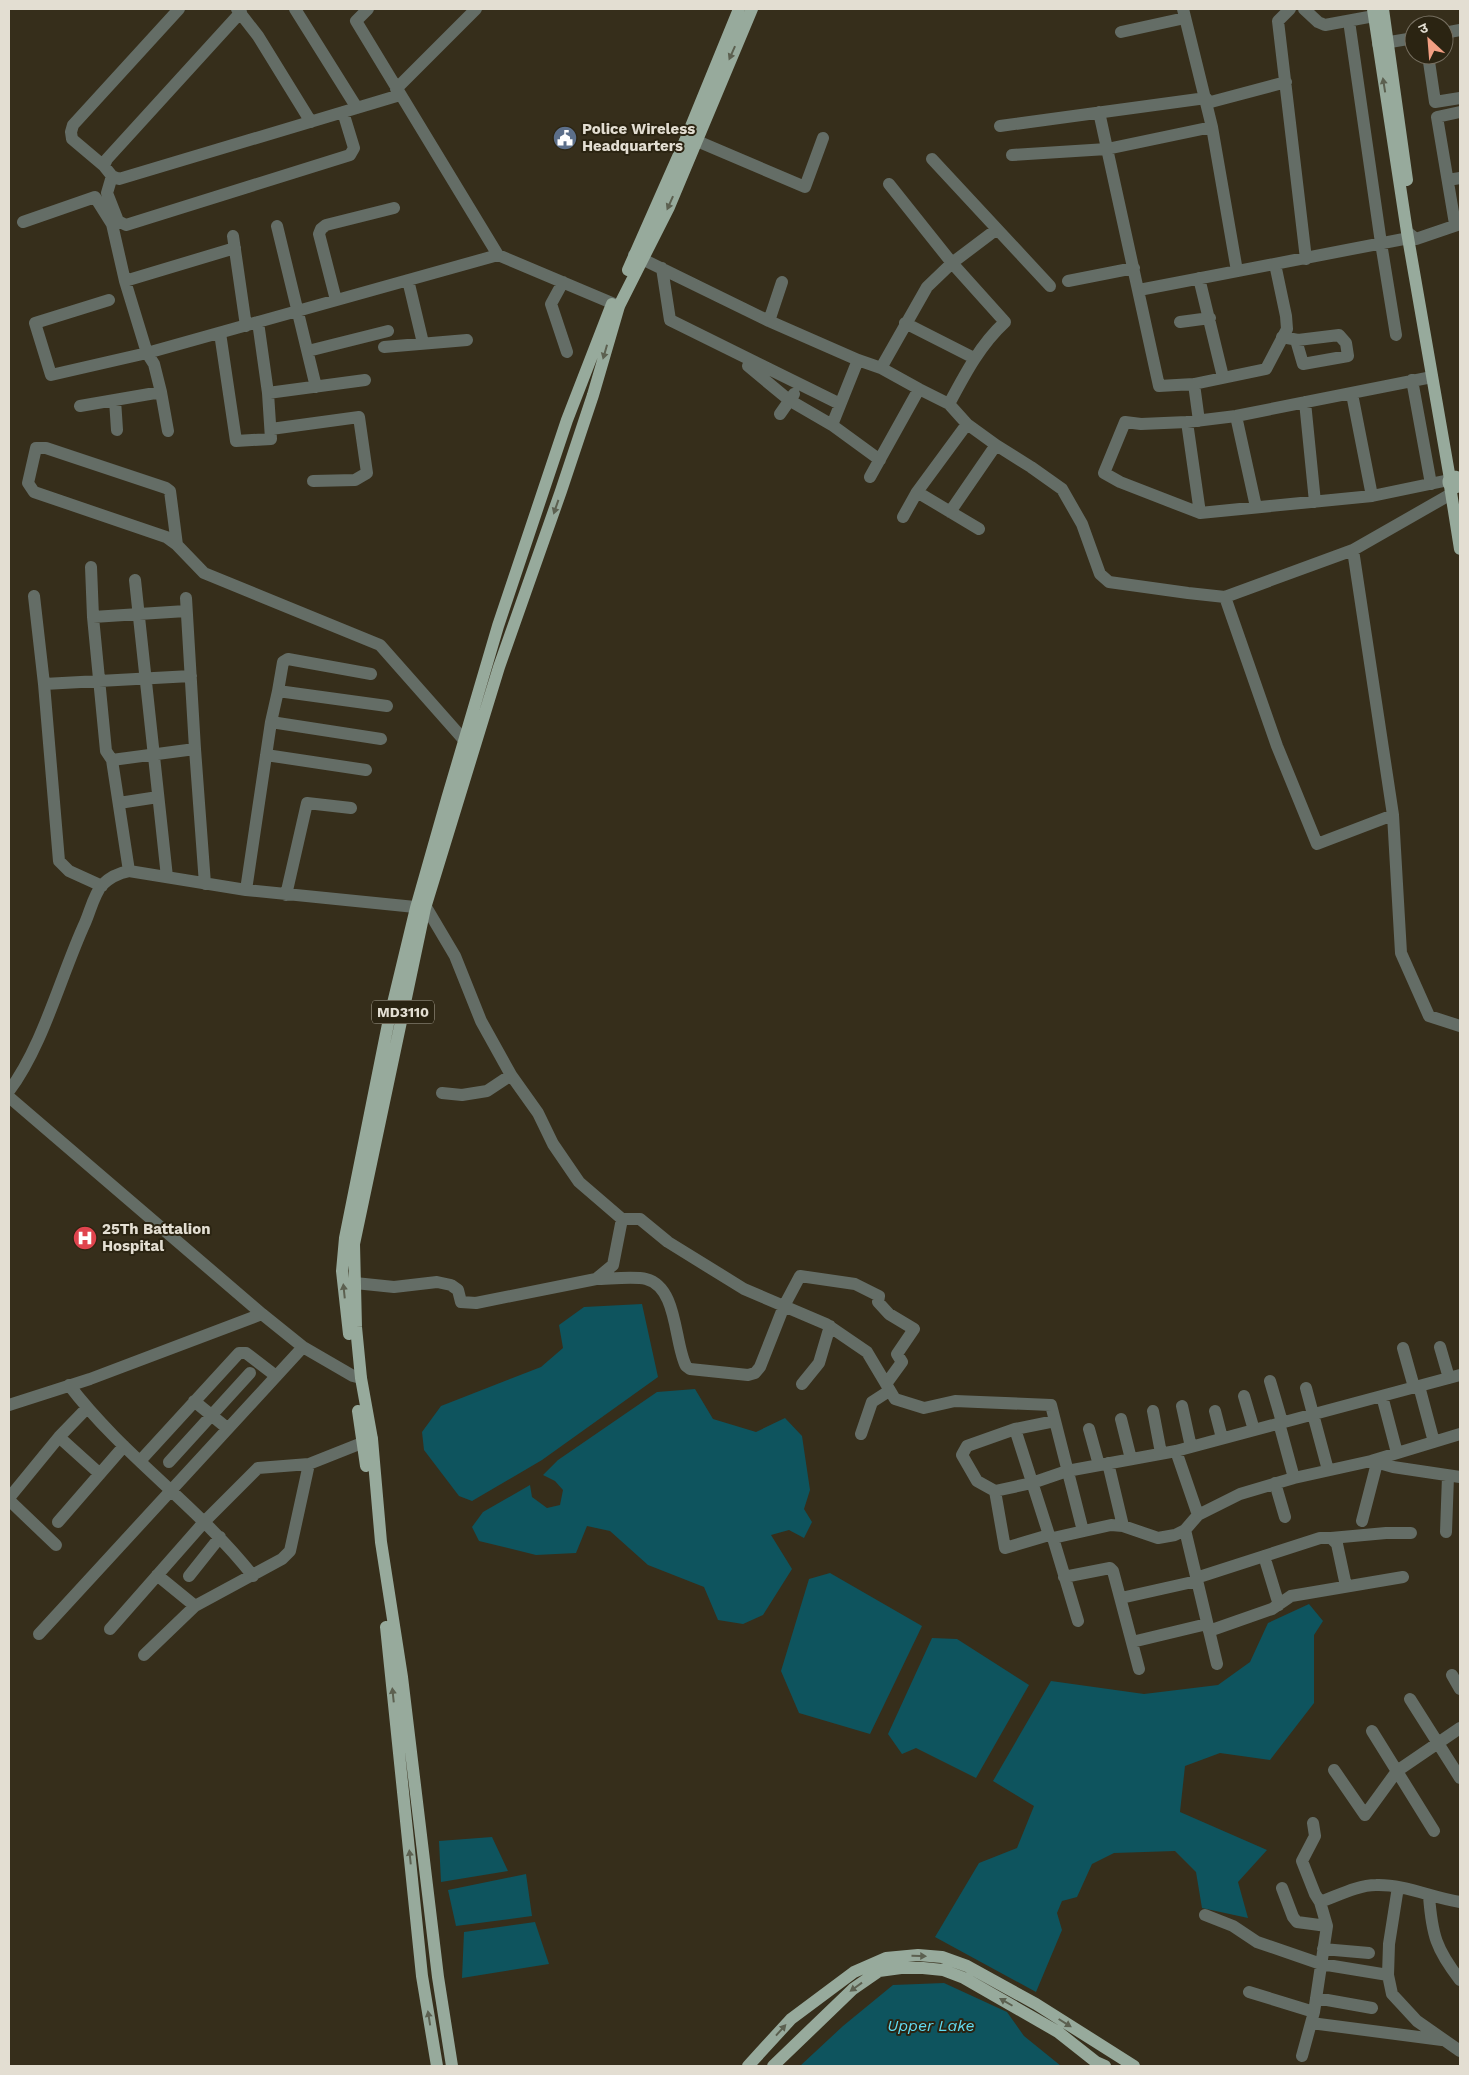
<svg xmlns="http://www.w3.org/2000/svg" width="1469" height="2075" font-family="'Work Sans','Noto Sans Devanagari',sans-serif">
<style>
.water{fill:#0e545e}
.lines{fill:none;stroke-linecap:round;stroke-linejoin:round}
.minor{stroke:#646d66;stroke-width:12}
.major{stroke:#97aa9c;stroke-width:12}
.oneway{fill:#5c6050}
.labels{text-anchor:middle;stroke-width:4;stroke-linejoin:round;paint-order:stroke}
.shield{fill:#2b2412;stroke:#aca698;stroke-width:1}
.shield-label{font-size:14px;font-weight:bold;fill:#e3ded2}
.poi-label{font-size:15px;font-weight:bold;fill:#e3ded2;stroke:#2b2412;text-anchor:start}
.water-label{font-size:16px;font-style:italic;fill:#62dcf2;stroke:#2b2412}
</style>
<rect width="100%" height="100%" fill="#362e1b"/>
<path class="water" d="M642,1304L658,1377L542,1460L472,1501L459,1496L424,1450L422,1432L441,1406L541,1367L563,1348L559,1325L584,1307Z
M695,1389L713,1419L756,1432L785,1418L802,1436L810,1490L804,1509L812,1522L804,1538L789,1530L771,1535L792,1569L763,1615L743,1624L718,1620L704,1587L648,1565L610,1531L587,1526L576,1553L536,1555L479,1541L472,1527L483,1512L530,1485L532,1497L547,1508L560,1505L563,1490L555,1481L543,1475L558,1460L657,1392Z
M830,1573L922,1626L870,1734L799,1713L781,1671L809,1579Z
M1309,1604L1323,1621L1314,1635V1703L1270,1760L1220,1753L1185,1766L1180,1812L1267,1850L1238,1882L1248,1918L1202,1908L1196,1872L1175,1851L1114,1853L1092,1864L1077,1897L1062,1901L1057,1913L1062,1930L1036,1992L935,1937L979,1863L1017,1848L1034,1806L993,1781L1051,1681L1144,1694L1218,1685L1250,1662L1268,1623Z
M932,1638L957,1639L1029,1685L976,1778L916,1748L902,1754L888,1734Z
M492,1837L508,1871L441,1882L439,1841Z
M526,1874L532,1916L456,1926L448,1890Z
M535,1922L549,1964L462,1978L464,1932Z
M944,1983L1007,2012L1024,2036L1061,2066H800L843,2026L893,1985Z"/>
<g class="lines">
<path class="minor" d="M179,9L73,125L71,132L72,139L104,166L112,176L119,179L400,95
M237,9L258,36L311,122
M295,9L357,108
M368,9L356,21L498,255L619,306
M1183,9L1212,127L1237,271
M1290,9L1278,21L1306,259
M1304,9L1318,22L1325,25L1374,16
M1349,21L1381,243L1396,335
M1121,32L1185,18
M1444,33L1460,30
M1378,44L1414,38
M1428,55L1435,102L1460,98
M396,89L476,9
M1207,103L1286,82
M1099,112L1159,386L1194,384L1266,369L1287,329L1286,316L1275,264
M1000,126L1206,98
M685,141H697L805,187L823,138
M1012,155L1107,149L1212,127
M932,159L1050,286
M104,166L107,159L241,12
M112,176L107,193L118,221L126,225L350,155L354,148L343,112
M1448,180L1460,178
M889,184L952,263L1005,322C980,345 965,374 949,404
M23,222L95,197L112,224L125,281L147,353L154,364L161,392L168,431
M1455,224L1437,117L1460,112
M277,226L316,387
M1407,232L1416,239L1460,224
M233,236L246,326
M634,255L769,321L858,360L881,368L919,389L949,404L967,424L996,445L950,512
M662,268L670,320L840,404
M1199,278L1223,377
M408,280L423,343
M125,281L235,248
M1068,281L1134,268
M563,282L551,304L567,352
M1139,290L1409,238
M109,300L35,323L51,375L147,353L498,255
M336,300L319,234L321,229L326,225L394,208
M769,321L782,282
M1180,322L1210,318
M905,323L974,358
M220,333L236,441L271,439L268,393L258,322
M1282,337L1298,340L1339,335L1346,343L1348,356L1303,364L1296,340
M384,347L467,340
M308,351L388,331
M748,366L789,400L832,425L880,460
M881,368L927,287L952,263L997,229
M1432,377L1236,416L1187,422L1141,424L1125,422L1104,473L1120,482L1200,513L1372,496L1449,480
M1412,380L1431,484
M1194,384L1199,421
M268,393L365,380
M1352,394L1372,496
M115,400L117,430
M1305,402L1315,502
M80,406L161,392
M780,414L794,394
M1236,416L1256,507
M1187,422L1200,513
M832,425L858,360
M271,429L359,417L367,473L355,480L313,481
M996,445L1031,467L1062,489L1082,524L1100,574L1109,582L1188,593L1225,597L1353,550L1451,494
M870,477L919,389
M1459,484H1460
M917,492L979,529
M903,517L917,492L967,424
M177,545L170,491L166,488L46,448H36L28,483L34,492L166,537L177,545L204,573L380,645L464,740
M1353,550L1393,815L1401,953L1429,1016L1460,1026
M91,567L93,617L106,751L112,760L129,871
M135,580L167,877
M34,596L44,684L59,861L69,871L102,886
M1225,597L1277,746L1317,844L1393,815
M186,598L195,749L205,884
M93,617L186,611
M44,684L191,676
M278,691L283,662L288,659L371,674
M271,722L278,691L387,706
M266,755L366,770
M112,760L195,749
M119,803L158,797
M246,890L271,722L381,739
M286,895L307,803L351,808
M426,907L455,956L481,1021L511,1075L538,1113L553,1144L579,1182L622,1219H640L668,1242L744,1289L826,1324L867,1352L895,1399L924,1408L955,1401L1051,1405L1083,1531
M9,1091C43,1046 61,975 85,923C90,912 94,894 102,885C110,877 119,873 129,871L246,890L425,908
M442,1093L462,1095L487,1091L511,1075
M9,1097L262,1314L303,1347L353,1376L361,1378
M596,1279C608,1279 635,1276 646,1279C678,1287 674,1343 686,1366L690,1369L748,1375L755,1373L760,1367L784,1306L800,1276L855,1284L879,1296L878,1302L889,1314L914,1329L897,1354L902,1362L886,1384
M355,1283L394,1287L437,1282L451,1285L458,1290L461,1302L476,1303L596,1279L613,1265L622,1219
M1440,1347L1449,1378
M1403,1348L1414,1387
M1270,1381L1282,1422
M802,1384L819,1363L830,1326
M69,1385C123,1456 198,1506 253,1576
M1419,1386L1434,1442
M1306,1388L1328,1470
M1244,1396L1254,1430
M1382,1396L1397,1453
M194,1401L227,1428
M9,1405L90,1379L262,1314
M1182,1406L1191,1447
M1153,1411L1161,1453
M1215,1411L1222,1438
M1121,1419L1131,1459
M1055,1421L1015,1429L967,1446L962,1455L977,1481L995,1491L1032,1483L1067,1471L1176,1451L1460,1375
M1279,1423L1294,1478
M1015,1429L1049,1535
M1089,1429L1099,1465
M861,1434L872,1402L889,1391
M59,1437L100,1474
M1176,1451L1198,1515
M140,1461L239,1353H246L276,1376
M1372,1461L1393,1467L1460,1477
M169,1462L250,1373
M1108,1463L1123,1526
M1275,1483L1285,1517
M995,1491L1005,1548L1049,1535L1053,1538L1111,1525L1123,1526L1158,1538L1175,1535L1185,1530L1198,1515L1240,1494L1294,1478L1371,1461L1460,1434
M9,1498L59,1437L87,1408
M9,1500L56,1545
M1362,1521L1377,1463
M58,1522L124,1446
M1185,1530L1217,1664
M1446,1532L1448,1476
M1053,1538L1078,1621
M1331,1538L1386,1533H1411
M1264,1556L1279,1605
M157,1575L195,1606
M189,1576L220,1537
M1064,1577L1110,1568L1113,1571L1139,1669
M1196,1578L1320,1538H1331L1337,1544L1346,1586
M1121,1598L1197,1581
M110,1629L205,1521L258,1468L309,1464L372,1439
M1209,1631L1272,1609L1291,1596L1403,1577
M39,1634L303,1347
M1132,1642L1207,1624
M144,1655L195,1606L282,1559L290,1551L309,1464
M1452,1675L1460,1689
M1410,1699L1460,1778
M1372,1731L1434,1831
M1334,1770L1365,1815L1397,1771L1460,1728
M1398,1887L1389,1944L1388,1975L1392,1994L1417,2021L1460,2051
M1282,1888L1293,1917L1297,1922L1327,1926
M1429,1896C1432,1935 1436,1949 1460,1980
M1320,1902C1337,1896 1358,1885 1376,1885C1404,1884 1433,1898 1460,1902
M1205,1915L1233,1926L1257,1942L1321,1964L1388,1975
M1323,1949L1369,1953
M1249,1992L1314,2012
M1316,1998L1372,2008
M1311,2023L1442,2040
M1302,2056L1314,2012L1327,1926L1320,1902L1315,1894L1302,1861L1315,1836L1313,1823"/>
<path class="major" d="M1373,9L1407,232L1450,479
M1383,9L1407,180
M628,270L685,141L739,9
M1448.5 482a5.5 5.5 0 1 1 11 0a5.5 5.5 0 1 1-11 0Z
M1450,486L1460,549
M349,1334L342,1271L345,1238L388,1024L416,908L447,799L498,626L567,420L612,304
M358,1411L366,1466
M386,1627L422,1976L437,2066
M452,2066L438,1977L402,1677L381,1542L372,1439L361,1378L356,1327L354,1244L425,908L499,667L561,491L593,395L619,306L669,207L752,9
M748,2066L791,2019L854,1972L886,1958L918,1955L942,1957L967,1966L1036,2004L1134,2066
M773,2066L853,1989L879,1971L901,1968H923L943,1970L964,1978L1058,2032L1096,2062L1105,2066"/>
</g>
<defs><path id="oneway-solid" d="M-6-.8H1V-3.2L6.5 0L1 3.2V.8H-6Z" transform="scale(1.25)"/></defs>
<g class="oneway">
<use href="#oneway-solid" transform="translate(732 53) rotate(114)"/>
<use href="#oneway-solid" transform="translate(1384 85) rotate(-99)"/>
<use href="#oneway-solid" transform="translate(670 203) rotate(114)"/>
<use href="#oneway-solid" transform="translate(605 352) rotate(106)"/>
<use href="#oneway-solid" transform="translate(556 507) rotate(109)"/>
<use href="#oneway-solid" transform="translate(344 1291) rotate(-96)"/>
<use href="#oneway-solid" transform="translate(393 1695) rotate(-96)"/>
<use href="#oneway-solid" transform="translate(410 1857) rotate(-96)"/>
<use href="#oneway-solid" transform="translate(919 1956) rotate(1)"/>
<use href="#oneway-solid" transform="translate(856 1987) rotate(144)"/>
<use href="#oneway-solid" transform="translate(1006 2002) rotate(-150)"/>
<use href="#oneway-solid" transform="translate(429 2018) rotate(-99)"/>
<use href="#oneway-solid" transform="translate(1065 2023) rotate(32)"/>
<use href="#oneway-solid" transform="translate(781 2030) rotate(-48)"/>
</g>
<defs>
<g id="civic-disc" transform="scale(1.25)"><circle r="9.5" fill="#5c6f8a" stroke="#2b2412"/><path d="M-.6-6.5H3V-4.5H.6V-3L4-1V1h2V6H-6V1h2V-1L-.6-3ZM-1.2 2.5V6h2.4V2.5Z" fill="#fff"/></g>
<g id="hospital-disc" transform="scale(1.25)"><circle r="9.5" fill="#e0444e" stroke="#2b2412"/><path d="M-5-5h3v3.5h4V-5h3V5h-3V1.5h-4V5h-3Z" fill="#fff"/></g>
</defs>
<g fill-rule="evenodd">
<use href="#civic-disc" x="565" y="138"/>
<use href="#hospital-disc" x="85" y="1238"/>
</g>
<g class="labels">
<rect class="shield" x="372" y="1000.5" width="62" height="23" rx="4"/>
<g class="shield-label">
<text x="403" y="1017">MD3110</text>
</g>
<g class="poi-label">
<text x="582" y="134">Police Wireless<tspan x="582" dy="17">Headquarters</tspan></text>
<text x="102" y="1234">25Th Battalion<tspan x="102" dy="17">Hospital</tspan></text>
</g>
<g class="water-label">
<text x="931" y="2031">Upper Lake</text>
</g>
</g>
<rect width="1469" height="2075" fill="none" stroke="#e3ded2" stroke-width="20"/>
<g transform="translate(1429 40) rotate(334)"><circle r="24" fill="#2b2412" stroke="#756e5f"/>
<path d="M0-4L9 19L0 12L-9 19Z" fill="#f39f83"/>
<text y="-8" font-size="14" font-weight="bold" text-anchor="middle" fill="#e3ded2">उ</text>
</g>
</svg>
